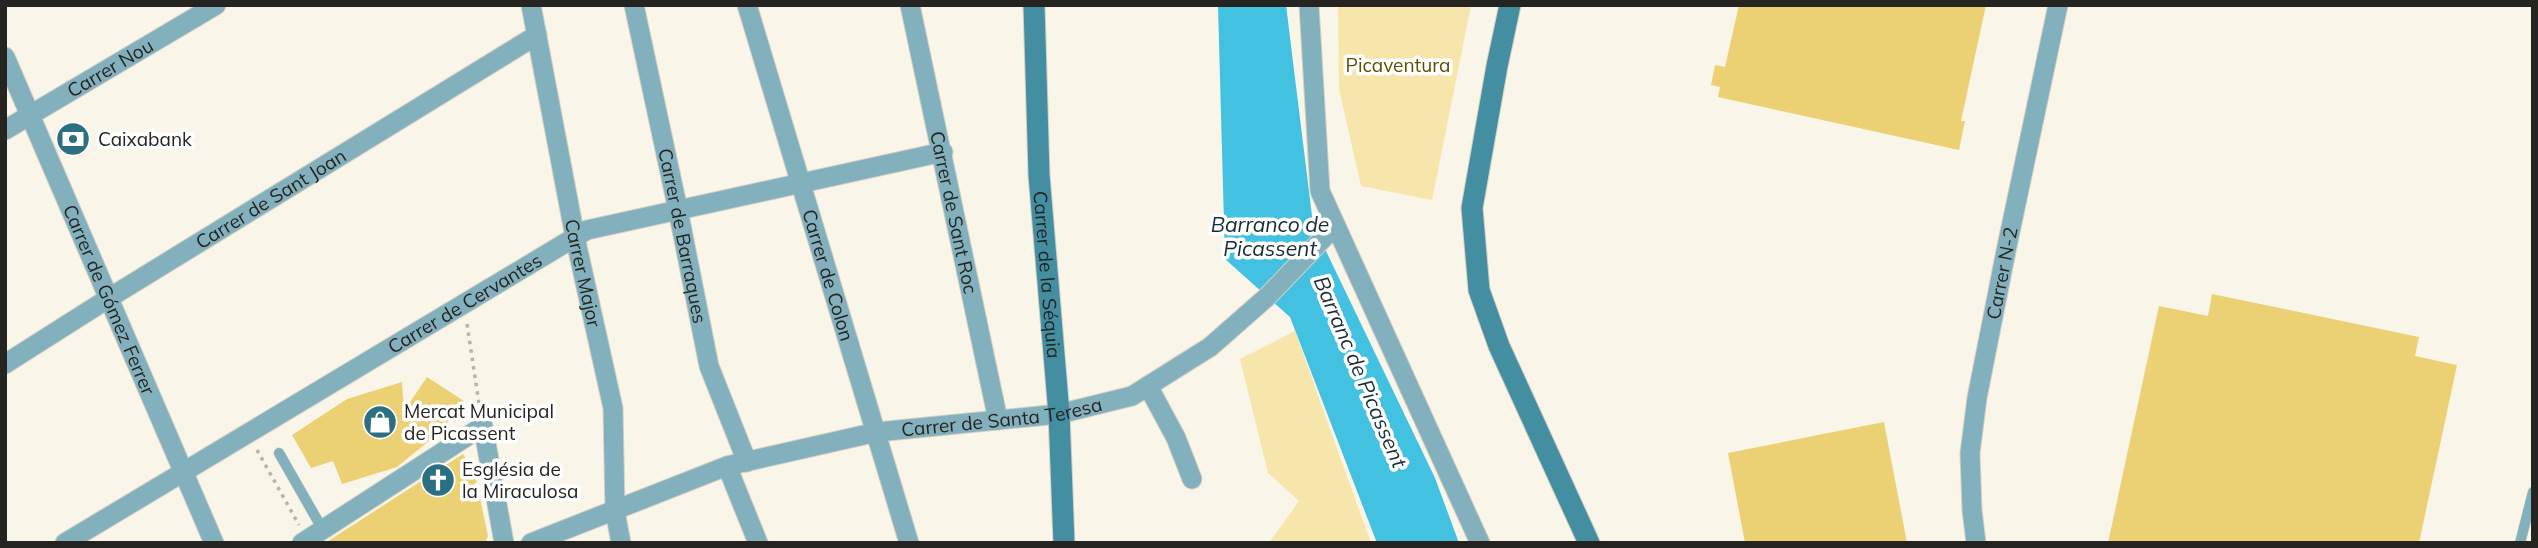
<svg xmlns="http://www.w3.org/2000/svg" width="2538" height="548" font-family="Mulish,sans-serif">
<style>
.green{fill:#f6e6ab}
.water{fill:#42c1e0}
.building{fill:#ebd174}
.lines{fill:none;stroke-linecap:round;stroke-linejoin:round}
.lane-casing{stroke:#d3cfc5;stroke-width:11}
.street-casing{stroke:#d3cfc5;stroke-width:21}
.secondary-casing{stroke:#d3cfc5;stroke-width:23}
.path{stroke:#b7b4aa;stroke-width:3.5;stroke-dasharray:3.5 5;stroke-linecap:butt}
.lane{stroke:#82b0bd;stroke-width:10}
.street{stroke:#82b0bd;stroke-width:19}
.secondary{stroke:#438ea1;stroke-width:21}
.labels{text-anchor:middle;stroke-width:7;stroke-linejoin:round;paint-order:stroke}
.park-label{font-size:19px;fill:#604e00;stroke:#fff}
.street-label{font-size:19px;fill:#252420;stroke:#fff}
.poi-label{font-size:19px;fill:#252420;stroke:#fff;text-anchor:start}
.water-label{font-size:21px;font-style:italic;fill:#172d33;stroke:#fff}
</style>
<rect width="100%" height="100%" fill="#f9f5e9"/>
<path class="green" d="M1338,5H1471L1432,200L1361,186L1339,89Z
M1295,331L1371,543H1272L1271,540L1299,501L1268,473L1240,359Z"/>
<path class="water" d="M1218,5H1286L1313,224L1435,478L1459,543H1377L1290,317L1225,259Z"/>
<path class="building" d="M1739,5H1986L1961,121H1965L1959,150L1718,97L1720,87L1711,85L1715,65L1725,67Z
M2212,294L2419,337L2415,356L2457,365L2419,543H2108L2159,306L2208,316Z
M427,377L464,401L440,432L397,467L342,484L333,461L311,468L292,435L347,399L402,382L404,411Z
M1884,422L1907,543H1745L1728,453Z
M463,454L475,474L473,476L477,482L474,484L478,490L476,492L480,498L488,536L485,543H325Z"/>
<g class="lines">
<g class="lane-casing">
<path id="lane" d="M279,453L323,530
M2520,543L2533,492"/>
</g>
<g class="street-casing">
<g id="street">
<path id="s1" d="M531,5L575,237L613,408L615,511L621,543"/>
<path id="s2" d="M634,5L678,210L709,366L747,462"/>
<path id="s3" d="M747,5L909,543"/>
<path id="s4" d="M910,5L998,420"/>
<path d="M1309,5L1320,191L1480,543"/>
<path id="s5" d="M5,57L214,543"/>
<path id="s6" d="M5,130L216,5"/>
<path id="s7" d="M5,364L109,298L537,35"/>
<path d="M1148,386L1176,438L1192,479"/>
<path d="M727,466L758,543"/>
<path id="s8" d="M65,543L587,230L943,152"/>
<path d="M302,543L483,426L504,543"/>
<path id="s9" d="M531,543L727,466L877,432L1059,414L1132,396L1210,347L1267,297L1335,226"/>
<path id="s10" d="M1976,543L1972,510L1970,453L1977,398L2006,251L2058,5"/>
</g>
</g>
<g class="secondary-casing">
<g id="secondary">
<path id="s11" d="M1034,5L1039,175L1059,414L1064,543"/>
<path d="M1510,5L1497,66L1472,208L1479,290L1499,346L1589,543"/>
</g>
</g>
<path class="path" d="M467,324L480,410
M257,450L299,525"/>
<use href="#lane" class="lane"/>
<use href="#street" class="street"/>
<use href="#secondary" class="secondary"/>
</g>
<defs>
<g id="bank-disc" transform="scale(1.75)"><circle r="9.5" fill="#2c6f80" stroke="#fff"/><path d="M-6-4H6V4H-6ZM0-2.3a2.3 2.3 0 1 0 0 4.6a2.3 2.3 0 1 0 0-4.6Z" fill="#fff"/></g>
<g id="shop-disc" transform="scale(1.75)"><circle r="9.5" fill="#2c6f80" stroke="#fff"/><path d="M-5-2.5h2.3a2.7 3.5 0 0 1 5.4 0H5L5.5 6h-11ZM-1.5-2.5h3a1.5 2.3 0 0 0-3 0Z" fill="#fff"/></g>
<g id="church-disc" transform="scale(1.75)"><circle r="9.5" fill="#2c6f80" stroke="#fff"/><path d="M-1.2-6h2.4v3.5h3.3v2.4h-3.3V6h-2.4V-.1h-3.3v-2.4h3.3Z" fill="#fff"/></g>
</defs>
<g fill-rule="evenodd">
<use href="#bank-disc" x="73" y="139"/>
<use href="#shop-disc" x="380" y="422"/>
<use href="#church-disc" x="438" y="480"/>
</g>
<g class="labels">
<g class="park-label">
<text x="1398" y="72">Picaventura</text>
</g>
<g class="street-label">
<text dy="7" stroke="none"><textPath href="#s6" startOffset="122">Carrer Nou</textPath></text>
<text dy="7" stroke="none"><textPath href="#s7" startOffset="313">Carrer de Sant Joan</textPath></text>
<text dy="7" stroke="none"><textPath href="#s4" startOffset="212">Carrer de Sant Roc</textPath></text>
<text dy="7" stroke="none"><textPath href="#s2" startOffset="236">Carrer de Barraques</textPath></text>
<text dy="7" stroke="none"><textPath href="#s1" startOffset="273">Carrer Major</textPath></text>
<text dy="7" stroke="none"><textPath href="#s10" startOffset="273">Carrer N-2</textPath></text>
<text dy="7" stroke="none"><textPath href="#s3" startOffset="282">Carrer de Colon</textPath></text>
<text dy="7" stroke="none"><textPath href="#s11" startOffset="270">Carrer de la Séquia</textPath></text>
<text dy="7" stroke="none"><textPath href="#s5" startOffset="264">Carrer de Gómez Ferrer</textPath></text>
<text dy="7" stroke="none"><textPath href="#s8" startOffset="466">Carrer de Cervantes</textPath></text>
<text dy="7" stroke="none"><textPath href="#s9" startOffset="490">Carrer de Santa Teresa</textPath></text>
</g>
<g class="poi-label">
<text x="98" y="146">Caixabank</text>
<text x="404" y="418">Mercat Municipal<tspan x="404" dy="22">de Picassent</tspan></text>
<text x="462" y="476">Església de<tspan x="462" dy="22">la Miraculosa</tspan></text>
</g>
<g class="water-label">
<text x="1270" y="232">Barranco de<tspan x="1270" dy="24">Picassent</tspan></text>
<text transform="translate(1360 372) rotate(67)" y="7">Barranc de Picassent</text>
</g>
</g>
<rect width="2538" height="548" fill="none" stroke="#252420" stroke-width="14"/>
</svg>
